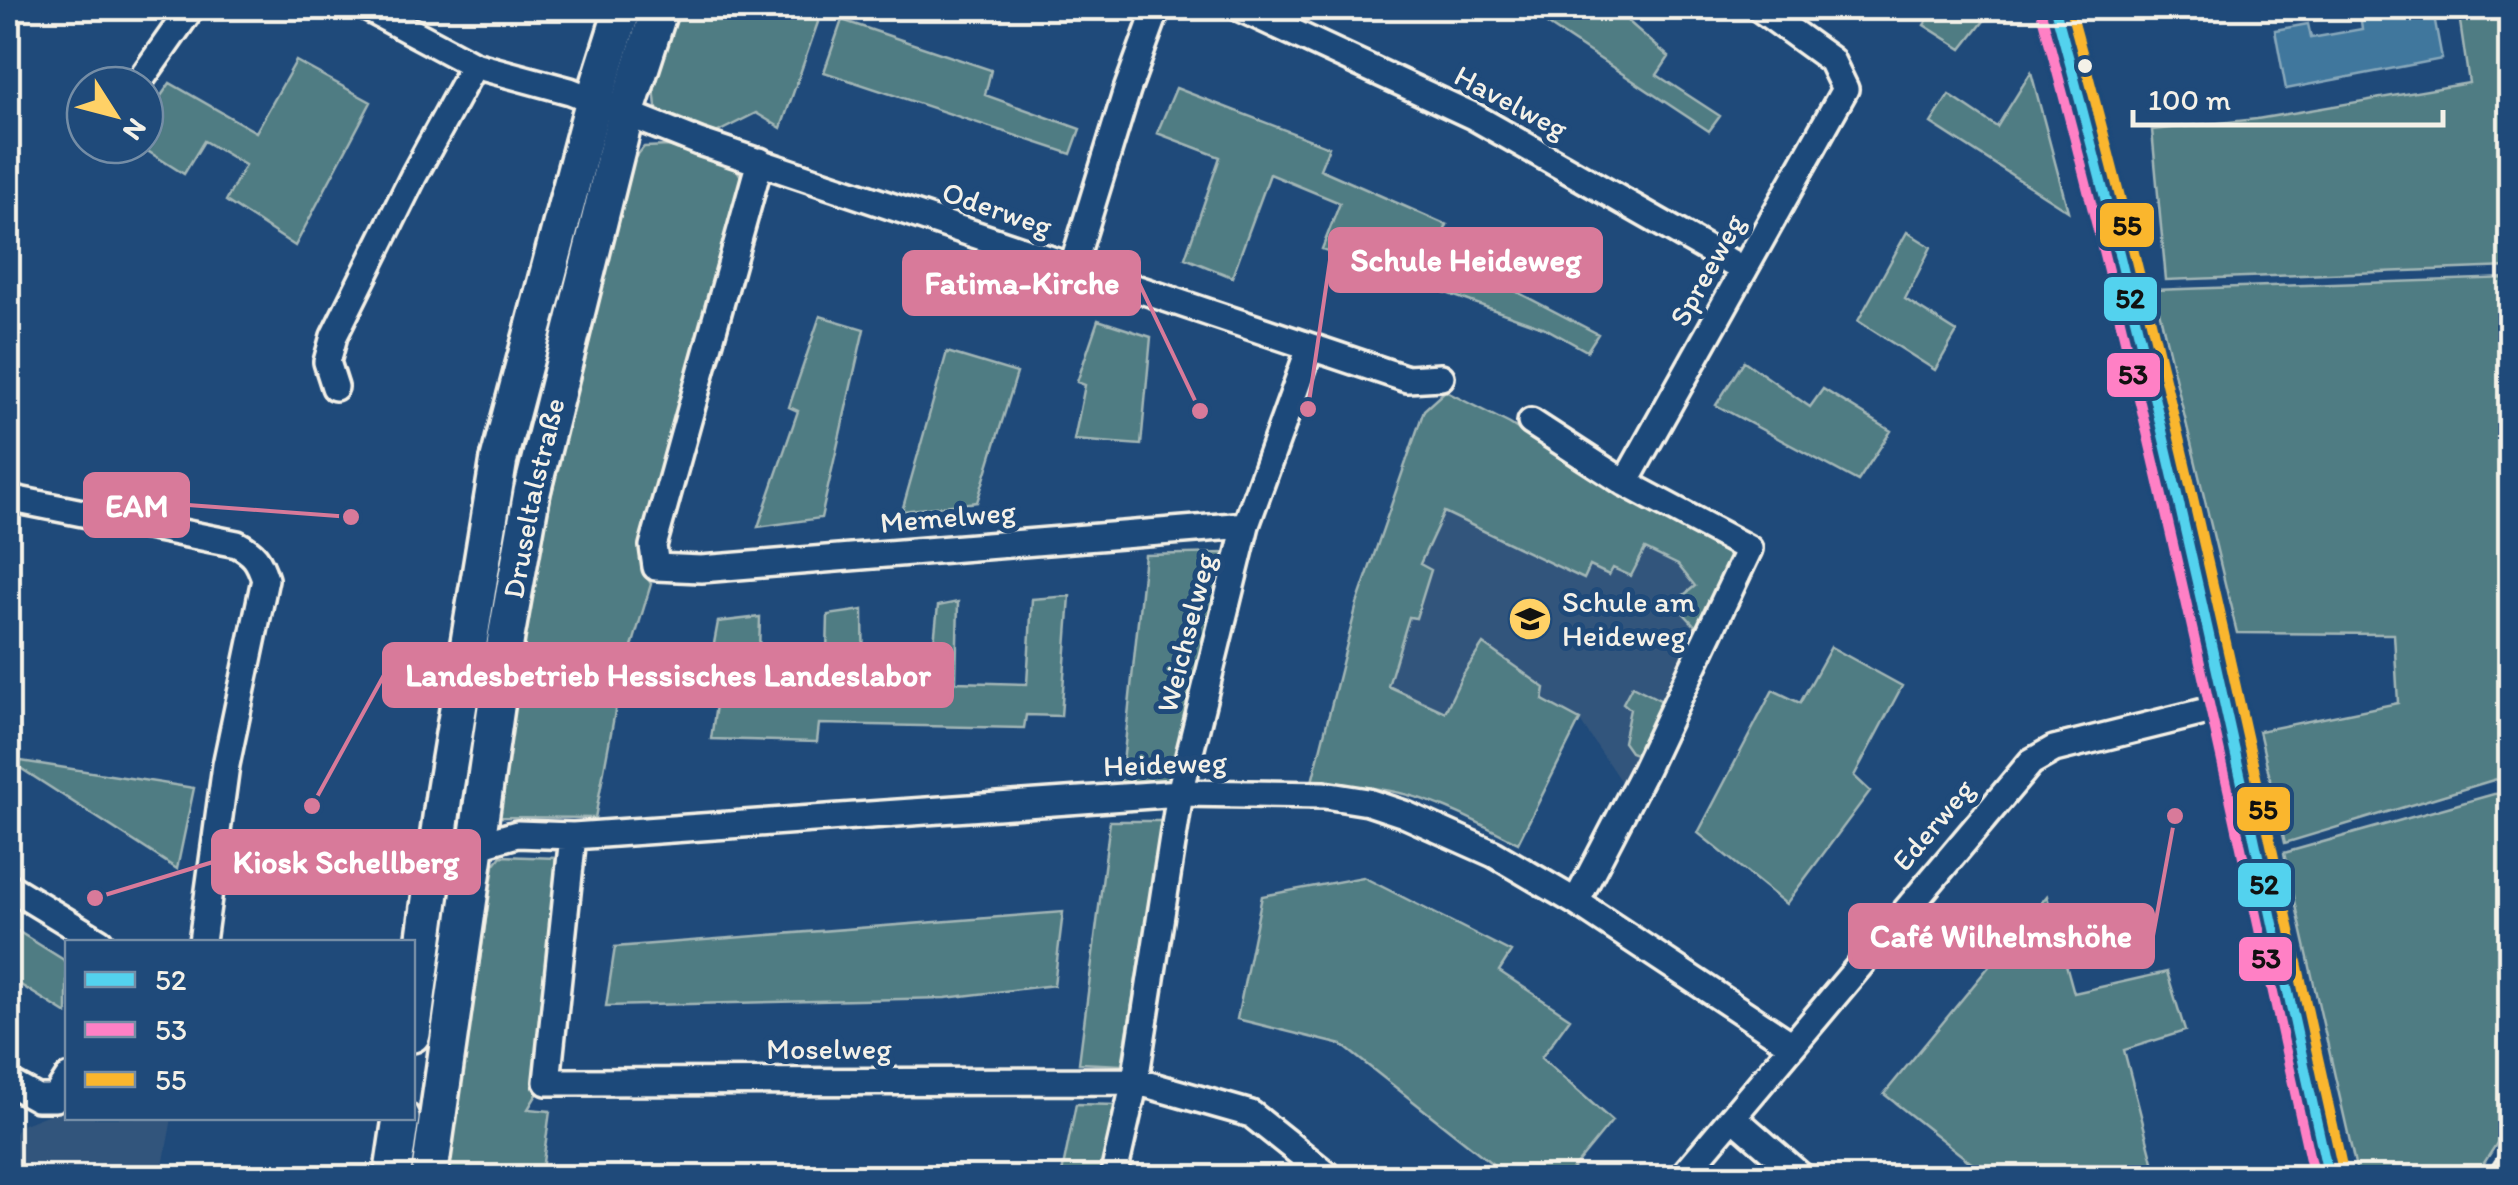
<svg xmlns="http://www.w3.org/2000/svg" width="2518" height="1185" font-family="Itim,sans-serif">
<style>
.built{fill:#32557c}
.green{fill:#507b83;stroke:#a2b6b6;stroke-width:2.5}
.water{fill:#40779d;stroke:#88a8bb;stroke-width:2.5}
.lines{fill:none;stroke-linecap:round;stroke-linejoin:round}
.minor-casing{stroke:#f4f1e8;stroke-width:32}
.tertiary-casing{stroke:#f4f1e8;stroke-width:38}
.secondary-casing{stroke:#f4f1e8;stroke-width:42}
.minor{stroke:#1f4a7a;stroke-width:25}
.tertiary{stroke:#1f4a7a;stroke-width:30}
.secondary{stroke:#1f4a7a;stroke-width:35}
.bus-1-casing{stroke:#1f4a7a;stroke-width:18}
.bus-2-casing{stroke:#1f4a7a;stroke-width:18}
.bus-3-casing{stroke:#1f4a7a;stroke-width:18}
.bus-1{stroke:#53d2ee;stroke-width:10}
.bus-2{stroke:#ff80c5;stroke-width:10}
.bus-3{stroke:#fab62d;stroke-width:10}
.bus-dot{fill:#f4f1e8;stroke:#1f4a7a;stroke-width:4}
.labels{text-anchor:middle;stroke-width:10;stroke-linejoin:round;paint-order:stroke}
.street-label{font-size:30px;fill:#f4f1e8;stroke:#1f4a7a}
.poi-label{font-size:30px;fill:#f4f1e8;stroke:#1f4a7a;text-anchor:start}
.leader{fill:none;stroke:#d87a9a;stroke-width:4}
.callout-dot{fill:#d87a9a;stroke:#1f4a7a;stroke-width:4}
.callout{fill:#d87a9a;stroke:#d87a9a;stroke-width:4}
.callout-label{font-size:32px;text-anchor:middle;font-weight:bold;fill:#fff}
.line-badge{stroke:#1f4a7a;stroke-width:4}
.pale-badge-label{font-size:28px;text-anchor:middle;font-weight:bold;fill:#111}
</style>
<rect width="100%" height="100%" fill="#1f4a7a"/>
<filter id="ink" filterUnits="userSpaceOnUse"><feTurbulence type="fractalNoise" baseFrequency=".01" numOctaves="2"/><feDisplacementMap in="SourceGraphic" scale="20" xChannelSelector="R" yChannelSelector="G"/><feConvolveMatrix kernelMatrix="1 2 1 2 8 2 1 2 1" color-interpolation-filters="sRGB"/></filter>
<g filter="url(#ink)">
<path class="built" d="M1445,391L1510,424L1617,493L1724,548L1711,607L1623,785L1580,721L1518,843L1466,817L1409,796L1361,786L1312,782L1357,604L1424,410Z
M67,1107L68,1118H172L161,1177H8V1146L19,1126Z"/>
<path class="green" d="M676,8H823L781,128L756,113L712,135L675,124L656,107L653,76Z
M1523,8H1613L1669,57L1657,75L1720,116L1709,131Z
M1935,8H1994L1962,49L1924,25Z
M2458,8H2510V267L2166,280L2152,130L2257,119L2469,83Z
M842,20L991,70L985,95L1080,129L1071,154L824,72Z
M296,61L371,102L295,246L226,201L245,165L204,141L184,174L138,145H145V119L170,83L256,132Z
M2031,72L2068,211L1931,123L1949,95L1997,127Z
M1176,88L1329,147L1320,169L1447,225L1436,250L1598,334L1587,351L1545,328L1322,249L1340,203L1270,174L1232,277L1185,258L1220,157L1157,133Z
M669,146L735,167L741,176L737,206L649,528L643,570L651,584L619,690L595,818L497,817L526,612L604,254L630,164L644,147Z
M1907,232L1931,247L1905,299L1957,332L1935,370L1858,321Z
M561,277L564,279L563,296L448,945L439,944L500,552Z
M2510,278V775L2285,843L2259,731L2398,703L2394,634L2237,633L2154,290Z
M820,316L864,329L821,518L758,527L798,411L789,407Z
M1098,320L1151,337L1141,445L1074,440L1085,385L1077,382Z
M947,352L1017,373L977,502L902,511Z
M1744,361L1810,407L1823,389L1891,431L1858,481L1716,405Z
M1445,391L1510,424L1617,493L1724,548L1732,562L1700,631L1674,603L1695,586L1678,565L1645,549L1631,576L1613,568L1609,575L1590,566L1584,579L1444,512L1420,564L1431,570L1416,618L1409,617L1388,686L1445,712L1462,676L1483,644L1545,688L1543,700L1580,720L1518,843C1483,825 1446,805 1408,795C1377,787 1344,785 1312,782L1357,604L1424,410Z
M1224,553L1170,779L1121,782L1145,555Z
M1070,596L1061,716L1026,715L1024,728L819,724L817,742L711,739L716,705L703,703L718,622L760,617L758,692H826L828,615L863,610L864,686L929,687L938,606L958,602L956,682L1027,684L1032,599Z
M1831,647L1902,686L1854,776L1870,791L1786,904L1698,833L1773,690L1800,703Z
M1632,686L1664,702L1638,755L1630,752L1623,742L1630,709L1623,703Z
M8,759L194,788L177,869L8,760Z
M2510,793V1123L2475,1177H2358L2284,853L2494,794Z
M1110,821H1162L1122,1065L1079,1063Z
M501,856L556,858L540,1089L528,1109L550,1111L541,1177L442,1178L468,1007L474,1000L494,865Z
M1363,877L1511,952L1499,971L1570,1018L1541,1058L1612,1121L1566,1177H1509L1342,1045L1237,1019L1262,896Z
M2047,896L2074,993L2167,972L2185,1031L2124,1050L2157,1177H1989L1884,1094Z
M1063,912L1054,985L945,998L606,1006L615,947Z
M8,925L67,962V1014L8,977Z
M1076,1104L1116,1105L1101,1177L1061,1178Z"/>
<path class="water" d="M2390,8H2407L2409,21L2434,16L2442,59L2286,89L2275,30L2308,24L2311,38L2362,29L2360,13Z"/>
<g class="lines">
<g class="minor-casing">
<path id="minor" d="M367,8L474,65L570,91L699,142L1407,379L1441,377
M1240,8L1473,116L1744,270
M137,85L191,8
M760,161L653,546L656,567L701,569L1246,525
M1072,269L1127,90L1157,8
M335,387L327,362L334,336L414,175L474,65
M1531,422L1625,483L1749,549L1644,771L1576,902
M1625,483L1845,89L1831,60L1759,8
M8,498L237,544C254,553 259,560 265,579L226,765L202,942
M573,836L547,1082L1135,1081L1251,1114L1331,1178
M475,846L517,834L573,836L1180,793L1324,795L1368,802L1404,814L1494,854L1576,902L1792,1045
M8,886L100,942
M8,1082L37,1098H55L68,1078
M1733,1117L1803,1178
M1113,1178L1135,1081L1180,793L1246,525L1310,348
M1681,1178L2031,762L2054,749L2224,707"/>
</g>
<g class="tertiary-casing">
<path id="tertiary" d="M2505,1178L2510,1170"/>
</g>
<g class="secondary-casing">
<g id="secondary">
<path d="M2055,8L2081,103L2207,628L2329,1178"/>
<path d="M412,1034L444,795L499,459L594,100L623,8"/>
<path d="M392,1178L401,1118"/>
<path id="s1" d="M429,1178L506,637L532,492L626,113L660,8"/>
</g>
</g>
<use href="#minor" class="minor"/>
<use href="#tertiary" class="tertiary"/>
<use href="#secondary" class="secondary"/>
<g class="bus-1-casing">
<path id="bus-1" d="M2055,8C2161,394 2242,787 2329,1178"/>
</g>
<g class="bus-2-casing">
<path id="bus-2" d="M2041,12C2146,397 2227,788 2314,1178"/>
</g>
<g class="bus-3-casing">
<path id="bus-3" d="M2070,8C2176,393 2257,785 2344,1175"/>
</g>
<use href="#bus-1" class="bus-1"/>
<use href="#bus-2" class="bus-2"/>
<use href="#bus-3" class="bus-3"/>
</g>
</g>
<defs>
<g id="school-disc" transform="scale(2.25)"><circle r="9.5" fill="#ffd166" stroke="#1f4a7a"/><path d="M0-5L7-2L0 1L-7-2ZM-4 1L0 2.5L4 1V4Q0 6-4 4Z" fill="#111"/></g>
</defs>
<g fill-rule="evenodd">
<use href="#school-disc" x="1530" y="619"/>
</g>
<circle class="bus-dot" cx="2085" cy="66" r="9"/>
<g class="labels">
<g class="street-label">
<text transform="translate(1511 102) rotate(28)" y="10">Havelweg</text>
<text transform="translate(997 209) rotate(19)" y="10">Oderweg</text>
<text transform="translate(1707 270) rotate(-61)" y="10">Spreeweg</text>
<text dy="10" stroke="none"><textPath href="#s1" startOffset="688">Druseltalstraße</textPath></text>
<text transform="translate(948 517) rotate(-5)" y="10">Memelweg</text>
<text transform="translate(1186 633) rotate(-76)" y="10">Weichselweg</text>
<text transform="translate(1165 764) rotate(-2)" y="10">Heideweg</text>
<text transform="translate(1933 825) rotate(-50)" y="10">Ederweg</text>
<text x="829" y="1059">Moselweg</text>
</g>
<g class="poi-label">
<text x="1562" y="612">Schule am<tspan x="1562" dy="34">Heideweg</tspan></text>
</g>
</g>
<path class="leader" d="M1308 409L1330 260M1200 411L1139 283M351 517L188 505M312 806L384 675M95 898L213 862M2175 816L2153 936"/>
<g class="callout-dot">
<circle cx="1308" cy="409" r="10"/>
<circle cx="1200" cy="411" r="10"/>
<circle cx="351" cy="517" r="10"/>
<circle cx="312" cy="806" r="10"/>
<circle cx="95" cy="898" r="10"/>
<circle cx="2175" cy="816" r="10"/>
</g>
<g class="callout">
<rect x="1330" y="229" width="271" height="62" rx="10"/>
<rect x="904" y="252" width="235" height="62" rx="10"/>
<rect x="85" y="474" width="103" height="62" rx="10"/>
<rect x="384" y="644" width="568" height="62" rx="10"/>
<rect x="213" y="831" width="266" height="62" rx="10"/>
<rect x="1850" y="905" width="303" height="62" rx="10"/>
</g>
<g class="callout-label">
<text x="1466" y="271">Schule Heideweg</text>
<text x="1022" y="294">Fatima-Kirche</text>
<text x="137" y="517">EAM</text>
<text x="668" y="686">Landesbetrieb Hessisches Landeslabor</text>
<text x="346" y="873">Kiosk Schellberg</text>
<text x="2001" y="947">Café Wilhelmshöhe</text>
</g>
<g class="line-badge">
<rect x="2098" y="201" width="58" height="48" rx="10" fill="#fab62d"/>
<rect x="2102" y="275" width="57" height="48" rx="10" fill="#53d2ee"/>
<rect x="2105" y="351" width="57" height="48" rx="10" fill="#ff80c5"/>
<rect x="2235" y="785" width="57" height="48" rx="10" fill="#fab62d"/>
<rect x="2236" y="861" width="57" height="48" rx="10" fill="#53d2ee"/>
<rect x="2237" y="935" width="57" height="48" rx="10" fill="#ff80c5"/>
</g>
<g class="pale-badge-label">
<text x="2127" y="235">55</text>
<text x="2130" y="308">52</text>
<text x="2133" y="384">53</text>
<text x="2263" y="819">55</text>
<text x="2264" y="894">52</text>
<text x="2266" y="968">53</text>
</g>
<rect width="2518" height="1185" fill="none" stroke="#1f4a7a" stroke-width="40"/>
<rect x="20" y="20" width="2478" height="1145" fill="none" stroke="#f4f1e8" stroke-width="4" filter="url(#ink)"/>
<rect x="65" y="940" width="350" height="180" fill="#1f4a7a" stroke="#748da6" stroke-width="2.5"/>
<rect x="85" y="972" width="50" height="15" fill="#53d2ee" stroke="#748da6" stroke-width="2.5"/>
<text x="155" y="990" font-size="30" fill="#f4f1e8">52</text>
<rect x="85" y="1022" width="50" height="15" fill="#ff80c5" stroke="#748da6" stroke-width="2.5"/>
<text x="155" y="1040" font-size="30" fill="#f4f1e8">53</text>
<rect x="85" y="1072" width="50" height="15" fill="#fab62d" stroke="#748da6" stroke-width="2.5"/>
<text x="155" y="1090" font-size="30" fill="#f4f1e8">55</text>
<g transform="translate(115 115) rotate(126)"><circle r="48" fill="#1f4a7a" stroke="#748da6" stroke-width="2.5"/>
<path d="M0-8L18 38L0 25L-18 38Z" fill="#ffd166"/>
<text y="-15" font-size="28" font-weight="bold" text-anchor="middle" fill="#f4f1e8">N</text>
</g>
<path d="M2133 110v15h310v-15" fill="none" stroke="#f4f1e8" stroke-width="5"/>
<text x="2148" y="110" font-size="30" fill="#f4f1e8" stroke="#1f4a7a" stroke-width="8" paint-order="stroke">100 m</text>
</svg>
